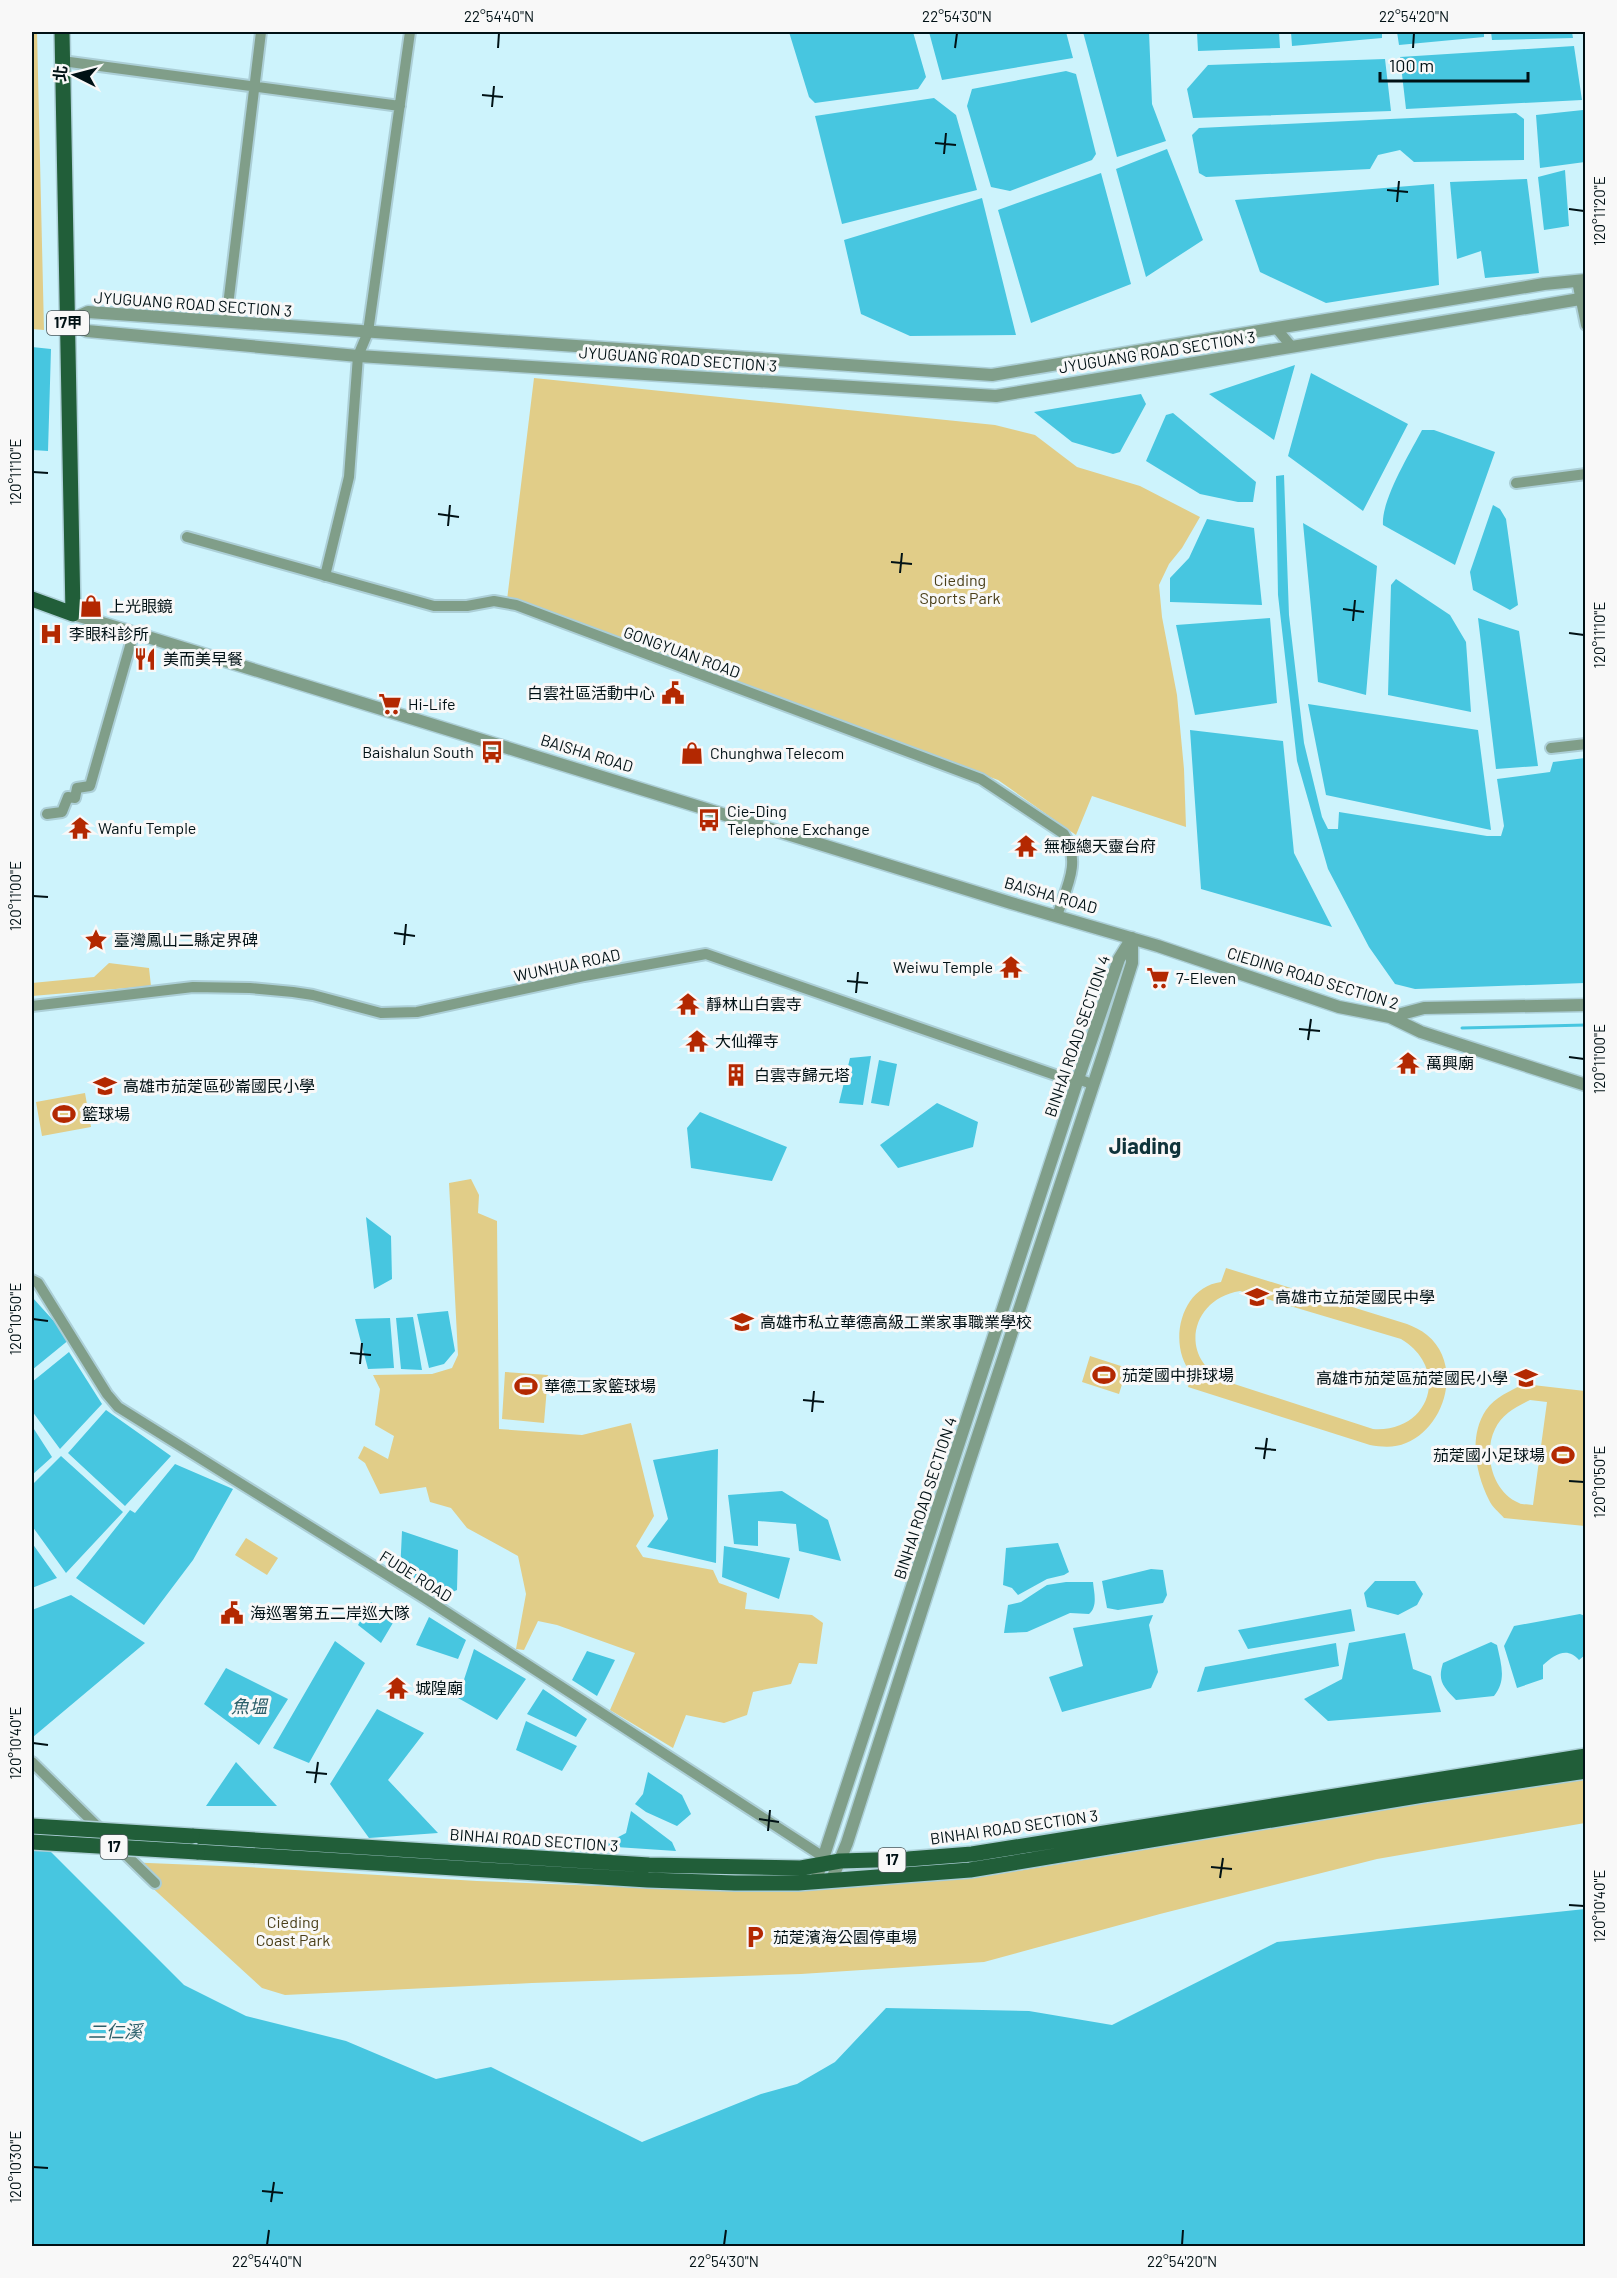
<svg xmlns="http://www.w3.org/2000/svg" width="1617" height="2278" font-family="Barlow,'Noto Sans TC',sans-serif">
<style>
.green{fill:#e1cd88;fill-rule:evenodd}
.water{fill:#47c6e0}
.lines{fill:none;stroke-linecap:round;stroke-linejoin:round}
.stream{stroke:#47c6e0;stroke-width:3}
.minor-casing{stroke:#accfd7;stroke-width:14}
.tertiary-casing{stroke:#accfd7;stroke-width:15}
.primary-casing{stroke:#accfd7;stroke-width:18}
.minor{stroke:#809e89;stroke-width:10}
.tertiary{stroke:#809e89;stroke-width:12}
.primary{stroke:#215e39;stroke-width:15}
.primary-bridge-casing{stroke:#accfd7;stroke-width:18;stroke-linecap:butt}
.primary-bridge{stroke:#215e39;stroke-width:15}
.ticks{fill:none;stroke:#001115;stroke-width:2}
.labels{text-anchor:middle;stroke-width:6;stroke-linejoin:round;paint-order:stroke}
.shield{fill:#f8f8f8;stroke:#4a5659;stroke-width:1.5}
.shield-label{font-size:15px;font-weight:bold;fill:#001115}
.street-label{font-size:16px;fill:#001115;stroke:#f8f8f8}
.park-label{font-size:16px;fill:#4a3f19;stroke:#f8f8f8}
.poi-label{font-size:16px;fill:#001115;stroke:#f8f8f8;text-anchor:start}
.water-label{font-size:18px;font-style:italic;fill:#2b5f6a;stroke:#f8f8f8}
.district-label{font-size:22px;font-weight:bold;fill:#10333a;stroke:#f8f8f8}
.neatline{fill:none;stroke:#001115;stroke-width:2}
.ticks-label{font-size:15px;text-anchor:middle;fill:#001115}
</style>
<rect width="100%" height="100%" fill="#cdf3fc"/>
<path class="green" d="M32,32H37L44,330L32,329Z
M534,378L995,425L1035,435L1077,467L1140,486L1200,517L1182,548L1169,564L1159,585L1162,617L1177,695L1184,769L1186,827L1092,796L1076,835L998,780L507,600Z
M109,963L149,968L151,986L32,996V983L94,977Z
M85,1093L91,1127L42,1136L36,1102Z
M471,1179L479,1195L478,1213L497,1221L499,1429L582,1435L631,1423L654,1516L636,1546L643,1557L713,1570L719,1583L747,1593L745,1609L812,1615L823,1623L817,1664L799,1663L791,1684L753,1692L747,1715L724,1723L686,1715L673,1748L610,1710L635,1653L557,1625L538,1621L524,1650L516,1649L526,1594L518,1556L467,1528L451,1508L430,1502L426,1487L380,1494L365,1463L358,1458L364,1446L388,1459L394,1436L375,1425L380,1389L373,1375L432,1374L452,1368L458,1355L449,1183Z
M1226,1268L1407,1324C1414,1327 1421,1330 1427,1335C1463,1364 1446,1427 1406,1443C1395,1448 1382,1447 1370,1445L1188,1387L1192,1374C1167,1346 1180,1287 1221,1282ZM1240,1291L1401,1339C1450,1368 1431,1433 1373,1429L1225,1381C1178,1358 1190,1299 1240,1291Z
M1090,1356L1127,1368L1119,1394L1082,1382Z
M505,1372L548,1375L544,1423L502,1419Z
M1524,1384L1585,1391V1526L1504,1518C1499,1512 1492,1507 1489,1500C1476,1474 1468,1437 1486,1410C1495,1397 1510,1391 1524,1384ZM1530,1400L1547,1402L1533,1505C1528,1504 1522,1505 1519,1503C1492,1492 1483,1453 1495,1429C1502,1414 1516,1407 1530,1400Z
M246,1538L278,1558L267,1575L235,1555Z
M1585,1776V1823L1377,1859L1160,1914L984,1962L801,1974L532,1983L285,1995L262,1988L124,1862L246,1867L477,1881L696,1890L799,1891L845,1885L987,1876Z"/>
<path class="water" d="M789,32H913L926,77L918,89L815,103L809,97Z
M929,32H1066L1073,58L942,80Z
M1083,32H1149L1152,104L1166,141L1117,157Z
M1197,32H1279L1280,48L1198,51Z
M1291,32H1382V38L1292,46Z
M1397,32H1484V37L1399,45Z
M1491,32H1572L1573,38L1492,40Z
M1574,46L1582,100L1406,109L1400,57Z
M1385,59L1391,111L1193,118L1187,89L1208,65Z
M1066,71L1076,74L1096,154L1092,160L1010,191L991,187L967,106L972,89Z
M934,98L956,115L977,190L842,224L815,116Z
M1583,110L1586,119L1585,162L1540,168L1536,115Z
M1516,113L1524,119V160L1414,162L1400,150L1378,155L1370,169L1206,177L1199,173L1192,135L1199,128Z
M1167,149L1203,240L1146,277L1116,169Z
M1565,170L1569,226L1544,230L1538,177Z
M1101,173L1131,284L1031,323L998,210Z
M1527,179L1539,273L1485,278L1481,251L1457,259L1450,182Z
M1434,184L1439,285L1326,303L1260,272L1235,200Z
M982,198L1016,335L910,336L861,314L844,240Z
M32,347L51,349L48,451L32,450Z
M1295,365L1274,440L1209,394Z
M1311,373L1408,424L1363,511L1288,456Z
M1141,394L1146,404L1120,452L1113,454L1072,442L1034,412Z
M1173,413L1256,482L1253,502H1238L1200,494L1146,461L1166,415Z
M1422,430H1434L1495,452L1455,565L1383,525C1381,500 1410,453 1422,430Z
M1284,475L1289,615L1304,743L1322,817L1328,829H1338L1339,812L1487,836H1501L1504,826L1497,779L1550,772L1553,762L1585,758V983L1415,989L1395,984L1369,947L1328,869L1297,761L1278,595L1276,476Z
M1493,505L1500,509L1506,519L1518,605L1510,610L1473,590L1470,572Z
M1207,519L1254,528L1262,605L1170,602V578L1189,558Z
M1303,523L1377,566L1366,695L1318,682Z
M1396,579L1450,615L1466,642L1471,712L1388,695L1391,585Z
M1270,618L1277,703L1195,715L1176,625Z
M1478,618L1519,631L1538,766L1496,769Z
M1308,704L1478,730L1491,830L1326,795Z
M1190,730L1283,741L1294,853L1332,927L1201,889Z
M871,1056L863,1105L839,1103L850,1058Z
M879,1060L897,1064L889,1106L871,1103Z
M937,1103L978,1122L973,1147L898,1168L880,1145Z
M700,1112L787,1147L772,1181L691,1168L687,1128Z
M366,1217L391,1236L392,1279L374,1289Z
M32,1297L70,1339L32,1370Z
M448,1311L455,1351L444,1364L429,1368L417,1314Z
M413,1317L422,1370L401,1369L396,1318Z
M390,1318L394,1368L368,1369L355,1319Z
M69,1352L102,1404L60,1449L32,1411V1382Z
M106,1410L171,1456L125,1506L68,1453Z
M32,1426L52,1457L32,1475Z
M718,1449L716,1563L647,1547L668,1519L653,1460Z
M61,1456L123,1512L66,1573L32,1526V1485Z
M175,1464L233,1489L193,1560L144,1625L76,1578L130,1510L135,1513Z
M782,1491L828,1520L841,1561L799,1551L796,1524L758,1521V1546L734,1544L728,1495Z
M402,1531L458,1550L457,1590L439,1598L400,1573Z
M32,1543L57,1578L32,1588Z
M1058,1543L1069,1572L1064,1575L1047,1579L1018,1595L1012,1588L1003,1585L1006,1548Z
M724,1546L790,1558L779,1599L722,1577Z
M1151,1569L1163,1570L1167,1595L1163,1603L1118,1610L1107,1608L1102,1581Z
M1375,1581H1415L1423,1594L1417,1605L1398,1615L1367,1607L1364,1593Z
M1066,1582H1093C1094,1593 1098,1606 1089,1614L1070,1613L1027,1632L1004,1633L1008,1605L1021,1602L1047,1585Z
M71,1595L145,1643L33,1737L32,1610Z
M371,1602L397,1616L381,1643L358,1625Z
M1351,1609L1355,1631L1248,1649L1238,1630Z
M1580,1614L1585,1616V1655L1579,1660C1567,1646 1554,1655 1543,1665V1679L1517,1688L1504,1646L1514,1626Z
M1153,1615L1149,1625L1158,1672L1151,1688L1062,1712L1049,1677L1083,1666L1073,1628Z
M429,1617L466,1640L458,1659L416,1645Z
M1405,1633L1413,1669L1431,1676L1441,1712L1328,1721L1304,1699L1342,1679L1349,1643Z
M335,1641L365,1663L309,1763L273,1748Z
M1491,1642L1497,1645C1501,1664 1507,1680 1494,1696L1456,1700C1444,1687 1437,1682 1443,1663Z
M1336,1643L1339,1666L1197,1692L1205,1667Z
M474,1649L526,1679L497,1720L458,1698Z
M587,1651L615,1660L597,1696L572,1680Z
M226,1668L288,1699L259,1745L204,1704Z
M543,1689L587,1719L576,1737L527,1714Z
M377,1709L424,1733L388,1780L438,1833L369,1838L330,1784Z
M526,1721L577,1746L562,1771L516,1750Z
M236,1762L277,1806H206Z
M648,1772L682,1795L691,1814L677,1826L646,1812L635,1804L643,1794Z
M631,1811L672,1842L676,1851L601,1846L626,1833Z
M32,1833L184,1985L246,2016L346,2041L436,2079L491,2067L642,2142L761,2094L797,2084L835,2062L886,2008L1029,2011L1112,2025L1277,1942L1585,1909V2246H32Z"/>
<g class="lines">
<path class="stream" d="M1462,1028L1586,1025"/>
<g class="minor-casing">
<path id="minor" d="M62,61L400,106
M1577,281L1586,325
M226,322L261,32
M1276,328L1292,347
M1516,483L1586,474
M187,537L434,606H467L494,601L516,605L981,779L1064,834C1082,862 1066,888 1057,916
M325,576L349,477L358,356L368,332L410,32
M1551,748L1586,744
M47,814L62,812L68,797L75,798L77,788L90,786L134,632
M32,1006L193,987L250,988L293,992L313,995L381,1013L417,1012L584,976L706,954L1064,1078L1078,1079L1092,1084
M32,1280L38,1283L107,1394L118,1407L426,1599L825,1858
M32,1762L102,1831
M117,1846L155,1883"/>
</g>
<g class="tertiary-casing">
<path id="tertiary" d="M68,321L87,331L358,356L996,396L1586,298
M68,321L88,312L992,375L1544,284L1586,280
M73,614L1011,903L1158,946L1339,1007L1390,1017L1421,1032L1586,1085
M1390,1017L1424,1008L1586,1005
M832,1879L847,1843L966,1472L1104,1052L1132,963V940
M816,1880L1078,1079L1119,959L1132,938"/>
</g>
<g class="primary-casing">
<path id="primary" d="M32,599L73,614L62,32
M192,1836L649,1865L801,1868L840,1861L908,1859L972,1854L1586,1756
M197,1852L648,1880L735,1883H798L970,1870L1423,1795L1586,1771"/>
</g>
<use href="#minor" class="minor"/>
<use href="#tertiary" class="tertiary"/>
<use href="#primary" class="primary"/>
<g class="primary-bridge-casing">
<path id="primary-bridge" d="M32,1826L192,1836
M32,1842L197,1852"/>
</g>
<use href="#primary-bridge" class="primary-bridge"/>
</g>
<path class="ticks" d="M498,48L499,33M955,48L957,33M1413,48L1414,33M482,95L503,97M492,107L494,86M935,143L956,145M944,154L946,133M1387,190L1408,192M1397,202L1399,181M1569,209L1584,211M33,472L48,473M438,514L459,517M448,526L450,505M891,562L912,564M900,573L902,553M1343,609L1364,612M1353,621L1355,600M1569,633L1584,635M33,896L48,897M394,933L415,936M404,945L406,924M847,981L868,983M856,993L858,972M1299,1029L1320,1031M1308,1040L1311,1019M1569,1057L1584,1059M33,1319L48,1321M350,1353L371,1355M360,1364L362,1343M803,1400L824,1402M812,1412L814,1391M1255,1448L1276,1450M1264,1459L1267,1438M1569,1481L1584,1482M33,1743L48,1745M306,1772L327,1774M315,1783L318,1762M759,1819L779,1822M768,1831L770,1810M1211,1867L1232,1869M1220,1878L1223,1858M1569,1905L1584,1906M33,2167L48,2168M262,2191L283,2193M271,2202L274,2182M267,2245L269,2230M724,2245L726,2230M1182,2245L1183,2230"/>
<defs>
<g id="shop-bare" transform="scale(1.8)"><path d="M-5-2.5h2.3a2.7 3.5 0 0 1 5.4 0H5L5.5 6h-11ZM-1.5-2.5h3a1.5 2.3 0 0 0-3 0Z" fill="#b32801" stroke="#f8f8f8" stroke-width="2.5" paint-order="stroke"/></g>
<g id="hospital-bare" transform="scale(1.8)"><path d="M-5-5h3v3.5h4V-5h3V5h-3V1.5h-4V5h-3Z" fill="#b32801" stroke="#f8f8f8" stroke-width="2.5" paint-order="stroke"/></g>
<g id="restaurant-bare" transform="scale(1.8)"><path d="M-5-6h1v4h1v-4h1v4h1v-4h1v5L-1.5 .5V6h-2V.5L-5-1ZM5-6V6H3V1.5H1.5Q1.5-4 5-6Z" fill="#b32801" stroke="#f8f8f8" stroke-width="2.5" paint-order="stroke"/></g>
<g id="civic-bare" transform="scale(1.8)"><path d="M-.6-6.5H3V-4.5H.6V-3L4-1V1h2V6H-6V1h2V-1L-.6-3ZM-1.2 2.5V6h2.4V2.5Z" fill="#b32801" stroke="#f8f8f8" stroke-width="2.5" paint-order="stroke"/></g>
<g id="supermarket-bare" transform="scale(1.8)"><path d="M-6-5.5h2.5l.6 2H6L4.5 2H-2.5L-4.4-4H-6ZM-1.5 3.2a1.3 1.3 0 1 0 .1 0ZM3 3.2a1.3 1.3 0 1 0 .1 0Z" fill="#b32801" stroke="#f8f8f8" stroke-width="2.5" paint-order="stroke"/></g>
<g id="bus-bare" transform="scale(1.8)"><path d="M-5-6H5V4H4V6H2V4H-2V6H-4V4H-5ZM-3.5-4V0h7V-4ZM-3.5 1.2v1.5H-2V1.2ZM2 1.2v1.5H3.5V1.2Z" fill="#b32801" stroke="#f8f8f8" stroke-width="2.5" paint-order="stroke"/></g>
<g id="temple-bare" transform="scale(1.8)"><path d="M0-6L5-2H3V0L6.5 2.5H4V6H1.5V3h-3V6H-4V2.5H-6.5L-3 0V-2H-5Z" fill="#b32801" stroke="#f8f8f8" stroke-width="2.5" paint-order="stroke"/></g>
<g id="sight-bare" transform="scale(1.8)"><path d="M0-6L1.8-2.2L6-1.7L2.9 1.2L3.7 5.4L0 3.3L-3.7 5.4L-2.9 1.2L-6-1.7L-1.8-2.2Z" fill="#b32801" stroke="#f8f8f8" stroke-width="2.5" paint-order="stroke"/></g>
<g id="building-bare" transform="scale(1.8)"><path d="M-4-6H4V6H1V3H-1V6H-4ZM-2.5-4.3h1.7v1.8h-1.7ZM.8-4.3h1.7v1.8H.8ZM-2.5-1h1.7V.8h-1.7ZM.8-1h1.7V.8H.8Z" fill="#b32801" stroke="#f8f8f8" stroke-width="2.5" paint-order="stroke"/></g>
<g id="school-bare" transform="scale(1.8)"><path d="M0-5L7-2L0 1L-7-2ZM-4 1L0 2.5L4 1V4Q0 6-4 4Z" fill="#b32801" stroke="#f8f8f8" stroke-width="2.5" paint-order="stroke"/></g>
<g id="stadium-bare" transform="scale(1.8)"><path d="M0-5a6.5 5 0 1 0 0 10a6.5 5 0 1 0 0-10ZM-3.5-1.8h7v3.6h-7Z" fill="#b32801" stroke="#f8f8f8" stroke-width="2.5" paint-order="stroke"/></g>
<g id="parking-bare" transform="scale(1.8)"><path d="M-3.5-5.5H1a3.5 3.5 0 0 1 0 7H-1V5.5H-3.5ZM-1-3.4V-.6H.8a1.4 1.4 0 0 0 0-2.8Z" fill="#b32801" stroke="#f8f8f8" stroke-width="2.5" paint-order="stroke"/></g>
</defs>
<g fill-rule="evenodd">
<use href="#shop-bare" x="91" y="606"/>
<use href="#hospital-bare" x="51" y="634"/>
<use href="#restaurant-bare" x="145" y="659"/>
<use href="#civic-bare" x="673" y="693"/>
<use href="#supermarket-bare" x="390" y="704"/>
<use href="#bus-bare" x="492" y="752"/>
<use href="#shop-bare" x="692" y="753"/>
<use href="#bus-bare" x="709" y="820"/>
<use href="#temple-bare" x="80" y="828"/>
<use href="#temple-bare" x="1026" y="846"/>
<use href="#sight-bare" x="96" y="940"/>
<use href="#temple-bare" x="1011" y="967"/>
<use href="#supermarket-bare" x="1158" y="978"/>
<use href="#temple-bare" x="688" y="1004"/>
<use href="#temple-bare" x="697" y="1041"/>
<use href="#temple-bare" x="1408" y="1063"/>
<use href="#building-bare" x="736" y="1075"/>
<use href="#school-bare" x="105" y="1086"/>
<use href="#stadium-bare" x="64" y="1114"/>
<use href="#school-bare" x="1257" y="1297"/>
<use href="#school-bare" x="742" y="1322"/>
<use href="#stadium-bare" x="1104" y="1375"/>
<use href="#school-bare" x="1526" y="1378"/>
<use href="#stadium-bare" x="526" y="1386"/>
<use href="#stadium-bare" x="1563" y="1455"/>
<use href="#civic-bare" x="232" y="1613"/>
<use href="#temple-bare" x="397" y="1688"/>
<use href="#parking-bare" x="755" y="1937"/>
</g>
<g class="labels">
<g class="shield">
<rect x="47" y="311" width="42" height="24" rx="4.5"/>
<rect x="100.5" y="1835" width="27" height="24" rx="4.5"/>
<rect x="878.5" y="1848" width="27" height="24" rx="4.5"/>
</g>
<g class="shield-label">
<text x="68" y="328">17甲</text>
<text x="114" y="1852">17</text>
<text x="892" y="1865">17</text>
</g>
<g class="street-label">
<text transform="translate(193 304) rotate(4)" y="6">JYUGUANG ROAD SECTION 3</text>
<text transform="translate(1157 352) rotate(-9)" y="6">JYUGUANG ROAD SECTION 3</text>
<text transform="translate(678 359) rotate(4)" y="6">JYUGUANG ROAD SECTION 3</text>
<text transform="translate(682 652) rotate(20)" y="6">GONGYUAN ROAD</text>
<text transform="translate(587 753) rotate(17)" y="6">BAISHA ROAD</text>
<text transform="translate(1051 895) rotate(16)" y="6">BAISHA ROAD</text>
<text transform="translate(567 965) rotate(-12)" y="6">WUNHUA ROAD</text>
<text transform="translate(1313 978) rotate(17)" y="6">CIEDING ROAD SECTION 2</text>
<text transform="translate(1077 1036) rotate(-71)" y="6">BINHAI ROAD SECTION 4</text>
<text transform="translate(925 1498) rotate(-72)" y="6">BINHAI ROAD SECTION 4</text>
<text transform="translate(416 1576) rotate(32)" y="6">FUDE ROAD</text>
<text transform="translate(1014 1827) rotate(-8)" y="6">BINHAI ROAD SECTION 3</text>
<text transform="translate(534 1840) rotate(4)" y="6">BINHAI ROAD SECTION 3</text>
</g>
<g class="park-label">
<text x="960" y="586">Cieding<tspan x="960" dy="18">Sports Park</tspan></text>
<text x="293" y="1928">Cieding<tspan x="293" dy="18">Coast Park</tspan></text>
</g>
<g class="poi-label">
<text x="109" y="612">上光眼鏡</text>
<text x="69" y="640">李眼科診所</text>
<text x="163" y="665">美而美早餐</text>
<text x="655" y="699" text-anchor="end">白雲社區活動中心</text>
<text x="408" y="710">Hi-Life</text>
<text x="474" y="758" text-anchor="end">Baishalun South</text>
<text x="710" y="759">Chunghwa Telecom</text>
<text x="727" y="817">Cie-Ding<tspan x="727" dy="18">Telephone Exchange</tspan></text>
<text x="98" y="834">Wanfu Temple</text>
<text x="1044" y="852">無極總天靈台府</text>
<text x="114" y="946">臺灣鳳山二縣定界碑</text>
<text x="993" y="973" text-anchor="end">Weiwu Temple</text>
<text x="1176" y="984">7-Eleven</text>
<text x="706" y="1010">靜林山白雲寺</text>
<text x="715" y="1047">大仙禪寺</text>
<text x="1426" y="1069">萬興廟</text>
<text x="754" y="1081">白雲寺歸元塔</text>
<text x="123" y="1092">高雄市茄萣區砂崙國民小學</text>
<text x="82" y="1120">籃球場</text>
<text x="1275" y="1303">高雄市立茄萣國民中學</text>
<text x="760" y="1328">高雄市私立華德高級工業家事職業學校</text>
<text x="1122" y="1381">茄萣國中排球場</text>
<text x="1508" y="1384" text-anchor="end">高雄市茄萣區茄萣國民小學</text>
<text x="544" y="1392">華德工家籃球場</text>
<text x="1545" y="1461" text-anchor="end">茄萣國小足球場</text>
<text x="250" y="1619">海巡署第五二岸巡大隊</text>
<text x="415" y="1694">城隍廟</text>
<text x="773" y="1943">茄萣濱海公園停車場</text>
</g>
<g class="water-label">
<text x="249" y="1713">魚塭</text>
<text x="115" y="2038">二仁溪</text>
</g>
<g class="district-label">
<text x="1145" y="1154">Jiading</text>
</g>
</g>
<rect width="1617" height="2278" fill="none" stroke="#f8f8f8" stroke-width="66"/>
<g transform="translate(75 75) rotate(276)" stroke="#f8f8f8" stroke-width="4.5" paint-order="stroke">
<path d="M0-4.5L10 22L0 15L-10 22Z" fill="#001115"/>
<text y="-9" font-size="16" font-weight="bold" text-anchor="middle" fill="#001115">北</text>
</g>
<path d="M1380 72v9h148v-9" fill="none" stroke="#001115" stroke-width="3"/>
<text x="1389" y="72" font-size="18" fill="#001115" stroke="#f8f8f8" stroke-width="4.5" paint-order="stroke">100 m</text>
<rect x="33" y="33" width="1551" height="2212" class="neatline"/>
<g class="ticks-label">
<text x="499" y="22">22°54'40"N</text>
<text x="957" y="22">22°54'30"N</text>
<text x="1414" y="22">22°54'20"N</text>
<text transform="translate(1600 211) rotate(-90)" y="5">120°11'20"E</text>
<text transform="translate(16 472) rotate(-90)" y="5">120°11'10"E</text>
<text transform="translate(1600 635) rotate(-90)" y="5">120°11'10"E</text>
<text transform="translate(16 896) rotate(-90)" y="5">120°11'00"E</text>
<text transform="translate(1600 1059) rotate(-90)" y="5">120°11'00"E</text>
<text transform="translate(16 1319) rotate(-90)" y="5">120°10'50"E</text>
<text transform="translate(1600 1482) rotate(-90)" y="5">120°10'50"E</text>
<text transform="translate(16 1743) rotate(-90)" y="5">120°10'40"E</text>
<text transform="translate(1600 1906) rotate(-90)" y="5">120°10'40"E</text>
<text transform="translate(16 2167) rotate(-90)" y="5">120°10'30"E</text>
<text x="267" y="2267">22°54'40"N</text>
<text x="724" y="2267">22°54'30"N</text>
<text x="1182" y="2267">22°54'20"N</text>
</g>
</svg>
